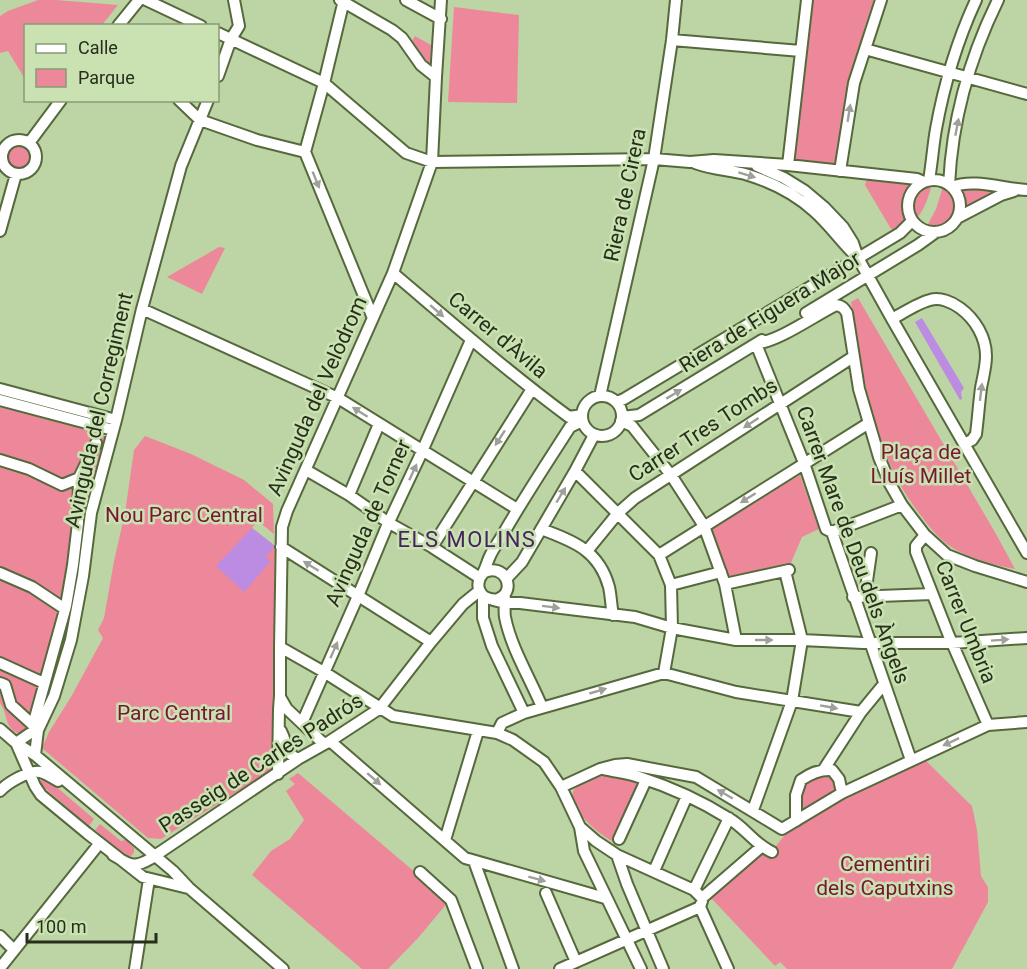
<svg xmlns="http://www.w3.org/2000/svg" width="1027" height="969" font-family="Roboto,sans-serif">
<style>
.green{fill:#ed889b}
.water{fill:#bb8ce2}
.lines{fill:none;stroke-linecap:round;stroke-linejoin:round}
.minor-casing{stroke:#55693d;stroke-width:14}
.minor{stroke:#fff;stroke-width:10}
.oneway{fill:#9da199}
.labels{text-anchor:middle;stroke-width:5;stroke-linejoin:round;paint-order:stroke}
.street-label{font-size:21px;fill:#262f1c;stroke:#cae1b1}
.park-label{font-size:21px;fill:#761834;stroke:#cae1b1}
.neighbourhood-label{font-size:22px;letter-spacing:1.5px;fill:#45255d;stroke:#cae1b1}
</style>
<rect width="100%" height="100%" fill="#bdd4a4"/>
<path class="green" d="M38,0H56L118,5L102,25L26,26L25,79L8,51L0,53V16L8,11Z
M812,0H874L864,29L867,30L857,61H855L848,84L837,152L840,153L837,165L796,162L793,160V147H796L805,64L802,63L808,39Z
M454,7L519,15L517,103L448,102Z
M415,36L431,45L430,66L422,58L412,41Z
M7 157a13 13 0 1 1 26 0a13 13 0 1 1-26 0Z
M867,177L907,182C912,191 907,193 905,201C904,208 906,216 904,222C903,227 902,227 898,231L891,229L865,185Z
M932,185C928,197 925,210 915,220C907,204 915,188 932,185Z
M943,187C967,203 954,236 926,228L936,209Z
M961,187L990,189L993,193L965,209L960,191Z
M219,247L225,248L202,294L167,277Z
M858,298L996,534L1015,569C993,565 960,556 943,541C935,534 928,525 922,517C873,456 863,377 851,302Z
M0,407L87,430L91,428C99,430 104,431 105,441L95,480L67,640L55,679L49,677L42,713L23,736C2,727 10,718 0,703Z
M145,436L191,454L244,480L273,504L274,534L258,521L252,528L275,546L273,704L275,760L274,767L264,775L161,839L148,838L42,748L49,732L71,697L103,638L98,630L104,618L114,561L125,513L134,450Z
M800,475L819,529L802,537L790,565L726,580L709,528Z
M921,756L972,806L977,830L981,876L988,887V902L952,969H787L780,962L775,966L713,900L702,898L761,847L772,851L796,821Z
M298,773L449,901L418,938L388,969H362L252,875L271,851L290,839L304,820L286,791L295,784L289,779Z
M828,773L835,779L837,792L800,814L804,781Z
M601,775L632,778L640,781L612,841C600,835 566,807 573,792C577,783 593,779 601,775Z
M43,778H46L94,819L89,826L41,785L39,782Z
M100,824L121,841L126,840L134,848C135,854 131,858 125,856L95,830Z"/>
<path class="water" d="M922,318L964,388L961,392L962,399L960,400L915,322Z
M252,528L275,546L266,556L270,562L244,592L216,566Z"/>
<g class="lines">
<g class="minor-casing">
<path id="minor" d="M146,0L201,26
M340,0L392,30L402,38L421,65L436,77
M406,0L441,19
M118,26L139,0
M218,33L324,83L406,153L432,162L654,159L690,162L714,160L788,165L917,179L924,182
M672,40L801,51
M865,49L1027,94
M218,76L231,39L239,26L234,0
M179,100L200,120L257,140L305,152L373,318
M2 157a17 17 0 1 1 34 0a17 17 0 1 1-34 0Z
M29,143L61,100
M305,152L324,83L344,0
M695,163C711,169 728,170 745,174C769,181 795,194 814,211C830,225 842,243 858,258
M788,165L807,0
M757,166L784,178L805,191L824,207L843,227L853,243L858,258L892,319L1027,553
M840,171L854,83L881,0
M908 206a26 26 0 1 1 52 0a26 26 0 1 1-52 0Z
M929,180C932,163 933,146 936,129C944,85 957,41 976,0
M949,185C952,121 970,57 998,0
M952,187C973,178 1004,189 1027,190
M957,218L1001,195L1014,191
M0,231L16,174
M393,273C451,322 508,372 569,417L582,415
M142,309L338,398L517,509
M806,313L918,245L936,232
M892,319C903,313 918,303 930,300C940,297 952,302 960,308C975,319 986,337 986,356C986,367 983,377 981,388C979,403 978,419 976,434L972,440L964,444
M0,389L116,420
M582 416a20 20 0 1 1 40 0a20 20 0 1 1-40 0Z
M600,396L654,159L672,40L676,0
M0,400L113,430
M617,402L624,399L900,233L912,221
M622,417L639,415L762,340
M621,421L632,426L671,475L704,526L725,584L736,640
M0,460L29,469L62,485L79,478L96,443
M306,470L349,495L389,523L432,547L480,578
M575,471L659,555L671,585L672,628L664,673
M349,495L379,424
M541,529C573,541 599,550 609,587C611,596 611,605 613,615
M832,532L902,505
M925,535L916,546V552L949,636L988,725
M281,547L431,642
M432,547L532,389
M587,551L618,513L635,498L853,357
M659,555L869,423
M0,573L32,587L65,609
M483,573C504,561 518,591 498,599C494,600 489,599 485,597C480,594 477,587 479,581C480,575 480,579 483,573C486,568 487,562 490,556C493,549 498,543 502,536C523,499 547,463 570,427L582,421
M506,579L522,562L575,471L594,435
M725,584L789,570
M671,585L721,572
M865,595L871,553
M483,596V618L492,646L524,713
M853,597L932,594
M505,598C505,604 504,611 505,617C511,648 530,678 542,707
M493,600L505,603H520L635,617L672,628L736,640H802L863,643H952L1027,638
M280,647L324,672L393,716L497,733L513,740L544,762L561,787L580,827L584,851L641,969
M0,663L44,683
M0,683L5,685L11,705L33,725L66,606L73,565L78,523L79,478
M280,697L287,709L324,744
M302,723L358,596L387,526L420,456L471,340
M0,729L16,743L35,755L173,871L189,888L283,969
M281,731C288,744 283,752 298,759
M497,733L502,723L524,713L664,673L736,692L861,712
M330,741L465,858L605,898
M16,743L29,734L38,730
M17,745L35,786L41,795L87,833L143,877L188,888
M35,755L38,730L54,696L71,640L83,576L91,513L116,420L142,309L181,166L208,100
M911,760L832,532L826,529L804,463L756,344C781,340 812,317 836,305C842,306 844,308 847,313L859,389L879,457L890,484L902,505L925,535L947,555L975,566L1027,582
M603,769C615,772 628,773 639,777C670,787 701,801 728,818C745,827 754,844 772,852
M824,769L861,712L884,684
M278,774L279,709L280,696V647L282,527L287,511L393,273L432,162L436,77L441,0
M561,787L600,769L615,765L627,764L696,777L782,829L842,793L988,725L1027,722
M0,791C7,783 29,770 40,772C46,773 53,778 58,781
M753,810L792,701L802,640L785,571
M796,821V795L801,780C811,773 820,769 832,770L839,779L842,793
M580,827L596,841L617,855L694,890L702,898
M619,839L646,780
M445,840L478,731
M113,855C129,864 133,869 150,859L298,759L330,741L379,709L431,642L463,604L479,591
M617,855L627,884L663,969
M474,861L513,969
M654,871L687,796
M420,872L451,900L477,969
M694,890L729,818
M546,893L576,962
M702,898L761,847
M702,901L700,907L728,969
M0,936L14,950
M0,968L99,844
M135,969L149,879
M560,969L700,907"/>
</g>
<use href="#minor" class="minor"/>
</g>
<defs><path id="oneway-solid" d="M-6-.8H1V-3.2L6.5 0L1 3.2V.8H-6Z" transform="scale(1.5)"/></defs>
<g class="oneway">
<use href="#oneway-solid" transform="translate(849 113) rotate(-81)"/>
<use href="#oneway-solid" transform="translate(957 127) rotate(-79)"/>
<use href="#oneway-solid" transform="translate(747 175) rotate(17)"/>
<use href="#oneway-solid" transform="translate(316 180) rotate(68)"/>
<use href="#oneway-solid" transform="translate(437 311) rotate(41)"/>
<use href="#oneway-solid" transform="translate(981 392) rotate(-83)"/>
<use href="#oneway-solid" transform="translate(674 394) rotate(-31)"/>
<use href="#oneway-solid" transform="translate(360 412) rotate(-148)"/>
<use href="#oneway-solid" transform="translate(751 423) rotate(147)"/>
<use href="#oneway-solid" transform="translate(500 438) rotate(123)"/>
<use href="#oneway-solid" transform="translate(413 472) rotate(-65)"/>
<use href="#oneway-solid" transform="translate(561 495) rotate(-59)"/>
<use href="#oneway-solid" transform="translate(748 498) rotate(148)"/>
<use href="#oneway-solid" transform="translate(311 566) rotate(-148)"/>
<use href="#oneway-solid" transform="translate(551 607) rotate(7)"/>
<use href="#oneway-solid" transform="translate(764 640)"/>
<use href="#oneway-solid" transform="translate(1000 640) rotate(-4)"/>
<use href="#oneway-solid" transform="translate(334 650) rotate(-66)"/>
<use href="#oneway-solid" transform="translate(598 691) rotate(-16)"/>
<use href="#oneway-solid" transform="translate(829 707) rotate(10)"/>
<use href="#oneway-solid" transform="translate(951 742) rotate(155)"/>
<use href="#oneway-solid" transform="translate(374 779) rotate(41)"/>
<use href="#oneway-solid" transform="translate(725 794) rotate(-150)"/>
<use href="#oneway-solid" transform="translate(537 879) rotate(15)"/>
</g>
<g class="labels">
<g class="street-label">
<text transform="translate(625 195) rotate(-78)" y="7">Riera de Cirera</text>
<text transform="translate(770 312) rotate(-32)" y="7">Riera de Figuera Major</text>
<text transform="translate(498 335) rotate(40)" y="7">Carrer d'Àvila</text>
<text transform="translate(317 396) rotate(-66)" y="7">Avinguda del Velòdrom</text>
<text transform="translate(99 410) rotate(-77)" y="7">Avinguda del Corregiment</text>
<text transform="translate(703 430) rotate(-33)" y="7">Carrer Tres Tombs</text>
<text transform="translate(368 523) rotate(-66)" y="7">Avinguda de Torner</text>
<text transform="translate(853 545) rotate(70)" y="7">Carrer Mare de Deu dels Àngels</text>
<text transform="translate(966 622) rotate(68)" y="7">Carrer Umbria</text>
<text transform="translate(261 763) rotate(-33)" y="7">Passeig de Carles Padrós</text>
</g>
<g class="park-label">
<text x="921" y="459">Plaça de<tspan x="921" dy="24">Lluís Millet</tspan></text>
<text x="184" y="522">Nou Parc Central</text>
<text x="174" y="720">Parc Central</text>
<text x="885" y="871">Cementiri<tspan x="885" dy="24">dels Caputxins</tspan></text>
</g>
<g class="neighbourhood-label">
<text x="467" y="547">ELS MOLINS</text>
</g>
</g>
<rect x="24" y="24" width="195" height="78" fill="#cae1b1" stroke="#889a75" stroke-width="1.5"/>
<rect x="36" y="44" width="30" height="9" fill="#ffffff" stroke="#889a75" stroke-width="1.5"/>
<text x="78" y="54" font-size="18" fill="#262f1c">Calle</text>
<rect x="36" y="69" width="30" height="18" fill="#ed889b" stroke="#889a75" stroke-width="1.5"/>
<text x="78" y="84" font-size="18" fill="#262f1c">Parque</text>
<path d="M27 933v9h129v-9" fill="none" stroke="#262f1c" stroke-width="3"/>
<text x="36" y="933" font-size="18" fill="#262f1c" stroke="#cae1b1" stroke-width="4.5" paint-order="stroke">100 m</text>
</svg>
